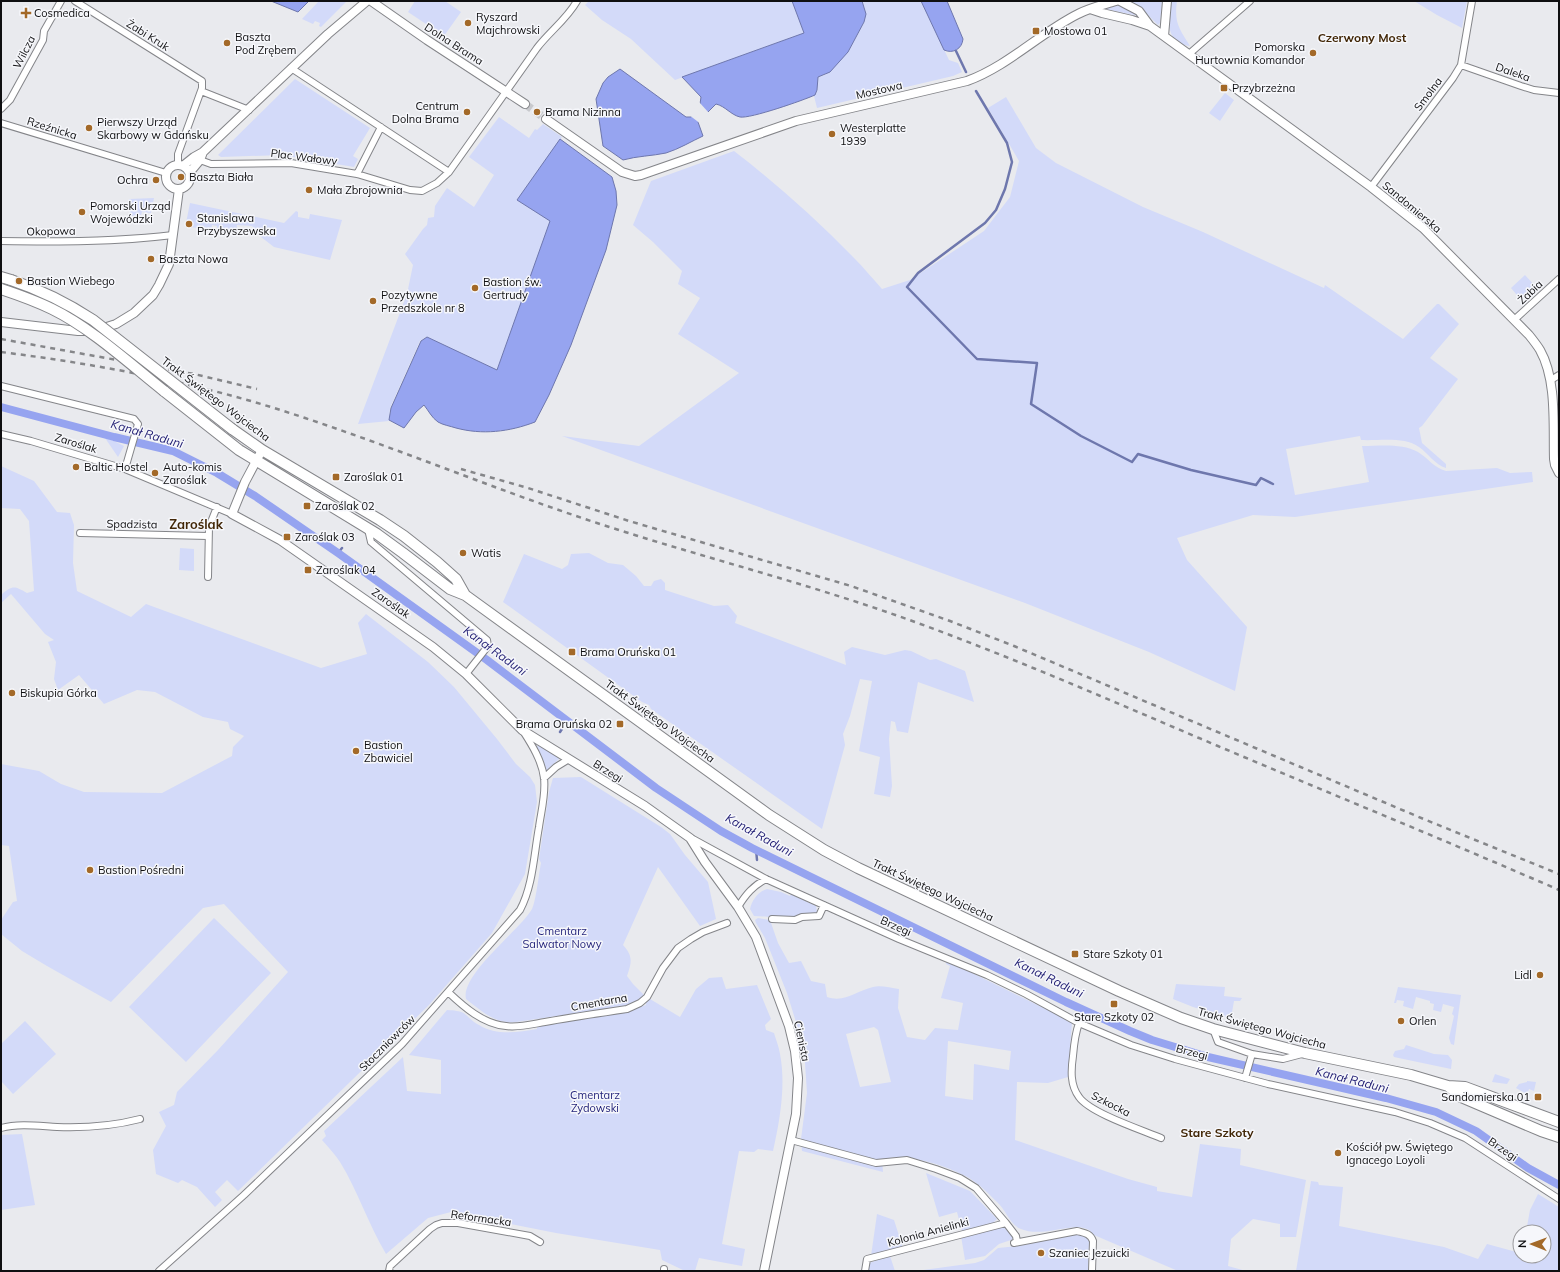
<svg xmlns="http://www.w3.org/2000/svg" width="1560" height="1272" font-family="Mulish,sans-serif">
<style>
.green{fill:#d3daf9;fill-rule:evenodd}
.water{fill:#96a4f0;stroke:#6e77ad}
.pier{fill:#e9eaee}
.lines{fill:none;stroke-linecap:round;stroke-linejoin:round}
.stream{stroke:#6e77ad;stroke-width:2.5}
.canal{stroke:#96a4f0;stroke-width:8}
.tertiary-tunnel{stroke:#c8c9cd;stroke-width:8;stroke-dasharray:8 4;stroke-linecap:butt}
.minor-casing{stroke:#848589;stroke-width:8}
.tertiary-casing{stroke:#848589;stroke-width:10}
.primary-casing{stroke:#848589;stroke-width:12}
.minor{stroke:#fff;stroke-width:6}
.tertiary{stroke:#fff;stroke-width:8}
.primary{stroke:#fff;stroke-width:10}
.rail{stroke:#858689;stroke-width:2.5;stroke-dasharray:5 5;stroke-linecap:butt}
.primary-bridge-casing{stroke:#848589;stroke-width:12;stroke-linecap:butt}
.primary-bridge{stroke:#fff;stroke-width:10}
.poi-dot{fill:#a36928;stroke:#f6f7fb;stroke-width:1.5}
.labels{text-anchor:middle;stroke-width:3;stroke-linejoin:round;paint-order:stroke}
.poi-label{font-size:11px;fill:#0f0f11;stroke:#f6f7fb;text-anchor:start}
.street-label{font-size:11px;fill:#0f0f11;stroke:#f6f7fb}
.park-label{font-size:11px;fill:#26267c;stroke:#f6f7fb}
.neighbourhood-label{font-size:12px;font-weight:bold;fill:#422707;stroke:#f6f7fb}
.water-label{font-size:12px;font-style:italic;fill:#1f1c72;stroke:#f6f7fb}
.quarter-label{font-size:13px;font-weight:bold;fill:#422707;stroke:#f6f7fb}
</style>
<rect width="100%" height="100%" fill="#e9eaee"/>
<path class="green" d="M319,1H347L321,27L319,26L320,23L315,21L313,24L302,19Z
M415,1H445L461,12L444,36L408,12Z
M589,1H792L804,33L675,80L631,39L602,20L585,5Z
M862,1H921L949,60L958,63L962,72L953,76L817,108L814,96C819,91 818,83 818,77L825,75L848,52L864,23L865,9Z
M1130,1H1162L1160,23L1158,25L1143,10L1130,3Z
M1170,1H1177C1174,23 1179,28 1190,46C1164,42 1169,20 1170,1Z
M1414,1H1467L1462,28L1437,15Z
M1115,5L1127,8L1139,16L1105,9Z
M295,79L370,128L353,156L358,159L354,167L282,155L221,157L218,155Z
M1225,93L1234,100L1220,121L1209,113Z
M1006,97L1036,148L1056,163L1143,207L1203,232L1324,288L1325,285L1403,339L1437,304H1439L1459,324L1430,358L1458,379L1422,426L1419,428L1422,443L1446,464V468C1435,465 1428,453 1419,447C1404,436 1379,441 1361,440L1360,436L1286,449L1295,495L1369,482L1362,446C1380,446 1402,443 1418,452C1428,458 1434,468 1446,471L1497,468L1510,473L1532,472L1533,482L1295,517L1253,515L1177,538L1187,560L1247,627L1235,691L1149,652L1025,603L562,436L639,446L739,373L678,334L700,298L678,284L682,271L653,242L633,225L651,181L734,151C777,184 817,220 855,259C864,268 873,279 882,289L910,280L984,231L1010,197L1019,161L988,108Z
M499,117L529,138L535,129L537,130L543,124L562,137L518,200L551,221L497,370L426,337L420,341L390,408L389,421L358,424L407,294L413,265L405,254L423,229L427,225L428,218L434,217L435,206L447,188L474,207L494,175L469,157Z
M154,198L151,213L142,212L141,215L130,216L129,199Z
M190,203L284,223L296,211L298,212V217L309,219L310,214L342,220L330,260L274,247L261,237L259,233L252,226L237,225L236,233H234L217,231V226L212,225L211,230L190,227L189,224L186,223Z
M1525,275L1536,287L1521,300L1511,288Z
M105,438L112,440L124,446L118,457Z
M1,466L34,481L57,512L70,513L74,525L73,563L77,591L131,617L146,604L321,668L367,654L358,623L366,614L428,662L454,687L497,739L516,764L530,777L535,785L537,802L525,874L492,933L429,1005L238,1191L227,1180L215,1192L222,1200L215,1207L197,1187L182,1180L178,1183L156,1174L153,1150L166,1126L159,1112L174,1105L177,1092L218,1050L288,972L224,904L203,908L111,1002L47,966L22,951L1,934V920L13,902L17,901L9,846L1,845V764L39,771L61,784L84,792L162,793L232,756L233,747L244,736L230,729L228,722L203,717L155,692L137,690L104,704L79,675L58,690L54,679L56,662L48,642L54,640L45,634L11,594L1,603V595C13,585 14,586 27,593L34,591L29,521L20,509L1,508Z
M180,548L194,549V571L179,570Z
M589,553L608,563L623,565L636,576L644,586H651L654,581L661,579L665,583V590L714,606L728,605L737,616L735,623L846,665L844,652L852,647L885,655L905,650L911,651L930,660L936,659L965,671L974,702L918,682L908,733L897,731L895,722L891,721L889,739L892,786L890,797L874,794L880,757L859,751L872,681L860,679L850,716L843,734L845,745L822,829L651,709L649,705L642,702L503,602L524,554L562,569L568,565L571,554Z
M538,745L560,758L547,770L545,769L544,762L537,747Z
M581,777L661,827L670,834L685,855L708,882L716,919L700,926L658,867L623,945C633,956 632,962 627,976L633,984L645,996L640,1000L626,1006L516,1022C496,1025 480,1010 466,999C460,975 520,930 532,909C536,901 539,873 541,863L539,859L549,792L553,778Z
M767,889L781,892L790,896L791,894L816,906L817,912L815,914C806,915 796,918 786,918C775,918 765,916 754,916L750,909C752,900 759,891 767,889Z
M214,918L271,973L186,1062L129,1007Z
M758,918L770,920L778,943L789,963L801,961L811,981L825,984L827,997C845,1003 856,991 873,987C880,985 891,988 899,989L898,1008L907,1037L925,1040L935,1028L958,1030L963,1003L941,998L950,966L946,964V962L958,966L1072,1022L1068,1077L1048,1083L1017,1082L1015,1140L1128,1179L1157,1187V1191L1192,1197L1200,1144L1241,1149L1240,1165L1306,1180L1296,1237H1280V1224L1253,1219L1231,1239L1228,1266L1246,1271H1178L1094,1235C1092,1233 1090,1230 1087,1229C1072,1222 1042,1238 1021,1229C1010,1225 1006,1210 997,1202C989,1194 979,1184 969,1178C946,1165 908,1153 882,1159L883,1172L802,1151L801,1139L807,1093L804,1048L787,993L765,938L756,923L755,920ZM874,1027L878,1030L891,1082L860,1087L846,1034ZM948,1041L1011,1051L1009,1070L974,1064L973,1100L945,1096Z
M722,977L726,989L757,985L771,1019L765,1025L766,1030L774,1033C776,1040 779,1047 780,1054C786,1085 780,1120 773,1151L758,1149L754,1152L739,1151L722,1244L745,1249L742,1266L699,1258L695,1271H685L662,1260L660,1250L556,1233L451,1212L428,1218L386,1254C368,1224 358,1191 340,1162C335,1154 328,1147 322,1140L326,1136L324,1131L403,1057L407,1091L441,1094V1060L409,1055L447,1010C470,1011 463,1016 479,1025C497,1036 518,1032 537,1029V1026L628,1011L646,1005V1002L650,999L680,1017L696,989L709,978Z
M1176,984L1225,987L1224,996L1242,998L1240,1001H1234L1231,1018H1229L1193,1007L1173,999Z
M1398,987L1461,995L1454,1045L1451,1044L1449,1038L1454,1016L1452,1014L1454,1007L1443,1004L1441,1012L1433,1010L1434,1004L1430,1003V1001L1416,997L1413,1009L1403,1006L1404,1001L1397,1000L1396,1003H1394Z
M25,1021L56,1054L13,1094L1,1081V1044Z
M1406,1045L1434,1054L1448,1055L1452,1060L1451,1069L1394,1057L1393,1055L1395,1051L1404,1049Z
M1495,1074L1510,1079L1507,1084L1492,1082Z
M1527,1081L1536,1082L1534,1091L1529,1089L1527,1094L1516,1088L1519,1084L1527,1082Z
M22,1134L35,1205L1,1210V1135Z
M926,1173L970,1191L997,1219L993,1223L962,1231L957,1212L939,1217Z
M1311,1181L1318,1182L1319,1185L1343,1187L1339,1226L1444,1247L1478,1259L1487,1244L1520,1253V1256H1544V1232H1526L1530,1210L1538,1194L1559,1207V1264L1558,1269L1559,1271H1296Z
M877,1214L894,1220L903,1248L871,1256Z
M1004,1226L1014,1239L999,1244L985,1256L965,1260L961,1236Z
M1076,1234L1086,1236L1089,1241L1088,1271H916L975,1263L984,1260L998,1248L1019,1246Z
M890,1256L895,1271H867L869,1263Z"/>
<path class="water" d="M271,1H309L298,12Z
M792,1H862L866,14L864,22L848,52L830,72L818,77L817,90L815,95C804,100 750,119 740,117C731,115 725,106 716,104L698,122L703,136C692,141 679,149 666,153C652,156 637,156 623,160L603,146L596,99L603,83L608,77L620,69L686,117H691L700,104L701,97L682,77L804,33Z
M921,1H947L963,39C962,49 953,54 944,50Z
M560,139L612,177L616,191L617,205L606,250L571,345L549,395L535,422C509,432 482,435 456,428C450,426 443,425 438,422C432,418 428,410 424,405L416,412L404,428L389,420L391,408L421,341L427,337L497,370L550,221L517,200Z"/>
<path class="pier" d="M699,102L709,113L701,124L689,115Z"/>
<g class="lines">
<path class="stream" d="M956,51L966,72
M976,91L1007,143L1012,162L1005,189L996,210L985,223L918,273L907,287L977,359L1037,363L1031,404L1081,436L1132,462L1138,454L1191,470L1256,485L1261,478L1273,484
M338,553L342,548
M560,732L562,729L563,716
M756,849L757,860"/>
<path class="canal" d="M1,407L114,437L173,451L217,473L255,496L338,553L487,660L656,788L721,831L752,848L1066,1002L1130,1031L1152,1040L1208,1057L1386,1098L1436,1112L1476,1131L1528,1168L1559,1185"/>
<path class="tertiary-tunnel" d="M525,104L546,119"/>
<g class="minor-casing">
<path id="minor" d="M75,1L202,81V88L178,154V164
M1189,54L1250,1
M1461,65L1521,86L1534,90L1559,93
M291,68L449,172
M201,91L249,110
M1,109L10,100L43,40L44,31L61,1
M1,123L166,173
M200,160L211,164L291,163L357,174L410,190L422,191L437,183L449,172L537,48C549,32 567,19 577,1
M357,174L381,127
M1371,187L1453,78L1461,65L1472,1
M1,241C58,242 116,242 173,235
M1514,320L1559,279
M1551,380L1559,375
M1,386L134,419L138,424L125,469
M1,434L31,441L125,469L232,514
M368,529L371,542L487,640L488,646L466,674
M80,533L208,536
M208,577L209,527L217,507
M544,778L556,767L569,759
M691,838L766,879L899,939L987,975L1026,994L1079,1023L1131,1045L1175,1059L1268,1084L1395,1112L1430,1123L1465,1138L1559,1199
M738,907C746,894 753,886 766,879
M772,919L795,920L802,917L819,916L824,905
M448,992C464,1007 483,1024 506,1026C518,1028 533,1024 545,1022C573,1017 600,1013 627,1009L640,1003L647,997L663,968L678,948L691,939L703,932L727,923
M1079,1023C1075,1034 1074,1044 1073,1056C1071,1070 1070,1085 1079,1097C1090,1113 1142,1130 1161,1138
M1213,1029L1218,1042L1252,1054L1283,1059L1302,1054
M1245,1078L1252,1054
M1,1128C19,1123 39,1126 57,1127C84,1128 113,1126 140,1119
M791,1140L876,1163L907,1160L936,1169L960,1178L976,1188L1006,1223L1016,1236L1017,1242
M1014,1243L1077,1231C1084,1233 1090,1233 1093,1241L1092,1271
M159,1271L244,1195L402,1044L520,910C533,886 534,854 539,827C541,812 546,794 544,778C542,761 532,745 523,731
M389,1271L390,1266L430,1229L436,1225L442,1223H458L530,1236L540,1242
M664,1271V1269
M865,1271L867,1259L1006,1223"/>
</g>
<g class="tertiary-casing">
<path id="tertiary" d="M371,1L427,40L525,104
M1120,1L1139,11L1150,26
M1090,9L1102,13L1132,20L1150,26L1371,187L1423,228L1529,335C1533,340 1537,345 1540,350C1557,380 1553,425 1554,459L1555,465L1559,473
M1164,36L1167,1
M546,119L622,172L635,176L641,175L796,121L967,81C1008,66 1040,33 1078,14C1089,8 1103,5 1116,1
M166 177a12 12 0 1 1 24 0a12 12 0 1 1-24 0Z
M184,165L194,157L203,152L328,34L367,1
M190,172L200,160L203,152
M1,322L78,331H94L116,324L134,313L153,295L159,285L169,264L179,189
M262,450L245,482L232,514L280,540L433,647L466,674L522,730L645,806L690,838L705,862L738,907L756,937L789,1026L795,1051L798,1078L796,1114L764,1271"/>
</g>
<g class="primary-casing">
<path id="primary" d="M1,277L11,280
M164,391L239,450L377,534L403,553L450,589L465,595L769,815L824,850L858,868L1119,991L1181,1018L1213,1029L1305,1053L1411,1075L1448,1086L1465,1087L1559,1122
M232,429L262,450L380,520L404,536L437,562L456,579L465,595
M1448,1086L1461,1097L1541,1131L1559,1137"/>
</g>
<use href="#minor" class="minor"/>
<use href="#tertiary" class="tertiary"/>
<use href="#primary" class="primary"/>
<path class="rail" d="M1,339L194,374L257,389
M1,352C88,363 177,379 261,404C370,437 475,482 582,518C692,555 805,582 915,622C1011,657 1105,698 1199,738C1319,789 1440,838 1559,890
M461,469L528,488L629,521L851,586L950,621L1014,646L1426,820L1559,874"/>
<g class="primary-bridge-casing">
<path id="primary-bridge" d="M11,280C41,290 67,303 93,320L232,429
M1,289C19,295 36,301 52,309C91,328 130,364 164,391"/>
</g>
<use href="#primary-bridge" class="primary-bridge"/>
</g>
<g class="poi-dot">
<path d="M24 7h4v4h4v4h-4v4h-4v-4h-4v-4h4z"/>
<circle cx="468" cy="23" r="4"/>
<rect x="1032" y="27" width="8" height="8" rx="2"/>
<circle cx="227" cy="43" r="4"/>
<circle cx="1313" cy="53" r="4"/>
<rect x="1220" y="84" width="8" height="8" rx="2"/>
<circle cx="467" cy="112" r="4"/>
<circle cx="537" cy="112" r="4"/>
<circle cx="89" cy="128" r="4"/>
<circle cx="832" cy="134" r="4"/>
<circle cx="181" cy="177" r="4"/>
<circle cx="156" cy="180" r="4"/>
<circle cx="309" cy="190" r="4"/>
<circle cx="82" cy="212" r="4"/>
<circle cx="189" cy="224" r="4"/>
<circle cx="151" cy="259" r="4"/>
<circle cx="19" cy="281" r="4"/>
<circle cx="475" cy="288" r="4"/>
<circle cx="373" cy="301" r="4"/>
<circle cx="76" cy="467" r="4"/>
<circle cx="155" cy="473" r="4"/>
<rect x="332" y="473" width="8" height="8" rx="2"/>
<rect x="303" y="502" width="8" height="8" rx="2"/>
<rect x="283" y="533" width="8" height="8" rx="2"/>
<circle cx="463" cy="553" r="4"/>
<rect x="304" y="566" width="8" height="8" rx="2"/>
<rect x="568" y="648" width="8" height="8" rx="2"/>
<circle cx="12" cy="693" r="4"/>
<rect x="616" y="720" width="8" height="8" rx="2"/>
<circle cx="356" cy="751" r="4"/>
<circle cx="90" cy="870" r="4"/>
<rect x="1071" y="950" width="8" height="8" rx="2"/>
<circle cx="1540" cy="975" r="4"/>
<rect x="1110" y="1000" width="8" height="8" rx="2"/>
<circle cx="1401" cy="1021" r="4"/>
<rect x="1534" y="1093" width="8" height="8" rx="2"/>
<circle cx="1338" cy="1153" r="4"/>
<circle cx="1041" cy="1253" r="4"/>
</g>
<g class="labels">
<g class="poi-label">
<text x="34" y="17">Cosmedica</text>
<text x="476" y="21">Ryszard<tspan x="476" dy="13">Majchrowski</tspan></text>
<text x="1044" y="35">Mostowa 01</text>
<text x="235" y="41">Baszta<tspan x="235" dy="13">Pod Zrębem</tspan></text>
<text x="1305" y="51" text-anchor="end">Pomorska<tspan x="1305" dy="13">Hurtownia Komandor</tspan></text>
<text x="1232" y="92">Przybrzeżna</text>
<text x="459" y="110" text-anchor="end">Centrum<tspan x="459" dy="13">Dolna Brama</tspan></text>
<text x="545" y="116">Brama Nizinna</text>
<text x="97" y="126">Pierwszy Urząd<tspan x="97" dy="13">Skarbowy w Gdańsku</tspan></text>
<text x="840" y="132">Westerplatte<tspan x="840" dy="13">1939</tspan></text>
<text x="189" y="181">Baszta Biała</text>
<text x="148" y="184" text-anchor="end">Ochra</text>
<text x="317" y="194">Mała Zbrojownia</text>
<text x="90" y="210">Pomorski Urząd<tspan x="90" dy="13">Wojewódzki</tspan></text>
<text x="197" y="222">Stanislawa<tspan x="197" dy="13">Przybyszewska</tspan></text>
<text x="159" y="263">Baszta Nowa</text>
<text x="27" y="285">Bastion Wiebego</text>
<text x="483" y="286">Bastion św.<tspan x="483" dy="13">Gertrudy</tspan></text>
<text x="381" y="299">Pozytywne<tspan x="381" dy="13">Przedszkole nr 8</tspan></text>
<text x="84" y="471">Baltic Hostel</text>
<text x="163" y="471">Auto-komis<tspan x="163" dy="13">Zaroślak</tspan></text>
<text x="344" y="481">Zaroślak 01</text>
<text x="315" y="510">Zaroślak 02</text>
<text x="295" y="541">Zaroślak 03</text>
<text x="471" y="557">Watis</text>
<text x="316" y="574">Zaroślak 04</text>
<text x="580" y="656">Brama Oruńska 01</text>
<text x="20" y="697">Biskupia Górka</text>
<text x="612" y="728" text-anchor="end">Brama Oruńska 02</text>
<text x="364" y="749">Bastion<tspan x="364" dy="13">Zbawiciel</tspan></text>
<text x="98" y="874">Bastion Pośredni</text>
<text x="1083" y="958">Stare Szkoty 01</text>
<text x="1532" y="979" text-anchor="end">Lidl</text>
<text x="1114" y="1021" text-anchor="middle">Stare Szkoty 02</text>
<text x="1409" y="1025">Orlen</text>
<text x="1530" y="1101" text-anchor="end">Sandomierska 01</text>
<text x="1346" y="1151">Kościół pw. Świętego<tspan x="1346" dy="13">Ignacego Loyoli</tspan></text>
<text x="1049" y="1257">Szaniec Jezuicki</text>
</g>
<g class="street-label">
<text transform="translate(148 35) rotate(32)" y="4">Żabi Kruk</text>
<text transform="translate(454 44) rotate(33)" y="4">Dolna Brama</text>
<text transform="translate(24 52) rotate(-63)" y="4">Wilcza</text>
<text transform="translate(1513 72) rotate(19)" y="4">Daleka</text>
<text transform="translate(879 90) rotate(-13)" y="4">Mostowa</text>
<text transform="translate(1428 94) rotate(-53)" y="4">Smolna</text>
<text transform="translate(52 128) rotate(17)" y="4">Rzeźnicka</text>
<text transform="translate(304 157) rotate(7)" y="4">Plac Wałowy</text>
<text transform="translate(1412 207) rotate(40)" y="4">Sandomierska</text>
<text transform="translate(51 231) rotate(-1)" y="4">Okopowa</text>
<text transform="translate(1530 292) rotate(-43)" y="4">Żabia</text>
<text transform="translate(216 399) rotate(37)" y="4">Trakt Świętego Wojciecha</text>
<text transform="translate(76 443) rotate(17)" y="4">Zaroślak</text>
<text transform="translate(132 524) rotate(1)" y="4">Spadzista</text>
<text transform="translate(391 603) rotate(35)" y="4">Zaroślak</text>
<text transform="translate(660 721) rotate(36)" y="4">Trakt Świętego Wojciecha</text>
<text transform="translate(608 771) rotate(32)" y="4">Brzegi</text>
<text transform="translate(933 890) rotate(25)" y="4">Trakt Świętego Wojciecha</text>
<text transform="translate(896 926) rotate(24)" y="4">Brzegi</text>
<text transform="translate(599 1002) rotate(-10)" y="4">Cmentarna</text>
<text transform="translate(1262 1028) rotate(15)" y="4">Trakt Świętego Wojciecha</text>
<text transform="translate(802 1041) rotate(78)" y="4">Cienista</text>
<text transform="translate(387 1043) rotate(-45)" y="4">Stoczniowców</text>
<text transform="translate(1192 1052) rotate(15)" y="4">Brzegi</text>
<text transform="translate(1111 1104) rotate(27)" y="4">Szkocka</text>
<text transform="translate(1503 1149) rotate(34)" y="4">Brzegi</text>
<text transform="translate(481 1218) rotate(8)" y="4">Reformacka</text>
<text transform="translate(928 1232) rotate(-15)" y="4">Kolonia Anielinki</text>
</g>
<g class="park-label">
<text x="562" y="935">Cmentarz<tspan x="562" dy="13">Salwator Nowy</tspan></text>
<text x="595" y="1099">Cmentarz<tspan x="595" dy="13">Żydowski</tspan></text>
</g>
<g class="neighbourhood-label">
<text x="1362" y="42">Czerwony Most</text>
<text x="1217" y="1137">Stare Szkoty</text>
</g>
<g class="water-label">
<text transform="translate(147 434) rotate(16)" y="4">Kanał Raduni</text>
<text transform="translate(495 651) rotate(36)" y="4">Kanał Raduni</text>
<text transform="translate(759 835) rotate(29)" y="4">Kanał Raduni</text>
<text transform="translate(1049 978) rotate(26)" y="4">Kanał Raduni</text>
<text transform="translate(1352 1080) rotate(14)" y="4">Kanał Raduni</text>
</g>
<g class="quarter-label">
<text x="196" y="529">Zaroślak</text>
</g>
</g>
<rect width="1560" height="1272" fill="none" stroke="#0f0f11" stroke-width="4"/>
<g transform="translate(1532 1244) rotate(271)"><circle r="19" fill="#f6f7fb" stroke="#9a9a9d"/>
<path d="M0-3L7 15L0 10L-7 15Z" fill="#a36928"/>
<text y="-6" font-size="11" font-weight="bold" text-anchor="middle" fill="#0f0f11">N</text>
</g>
</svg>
